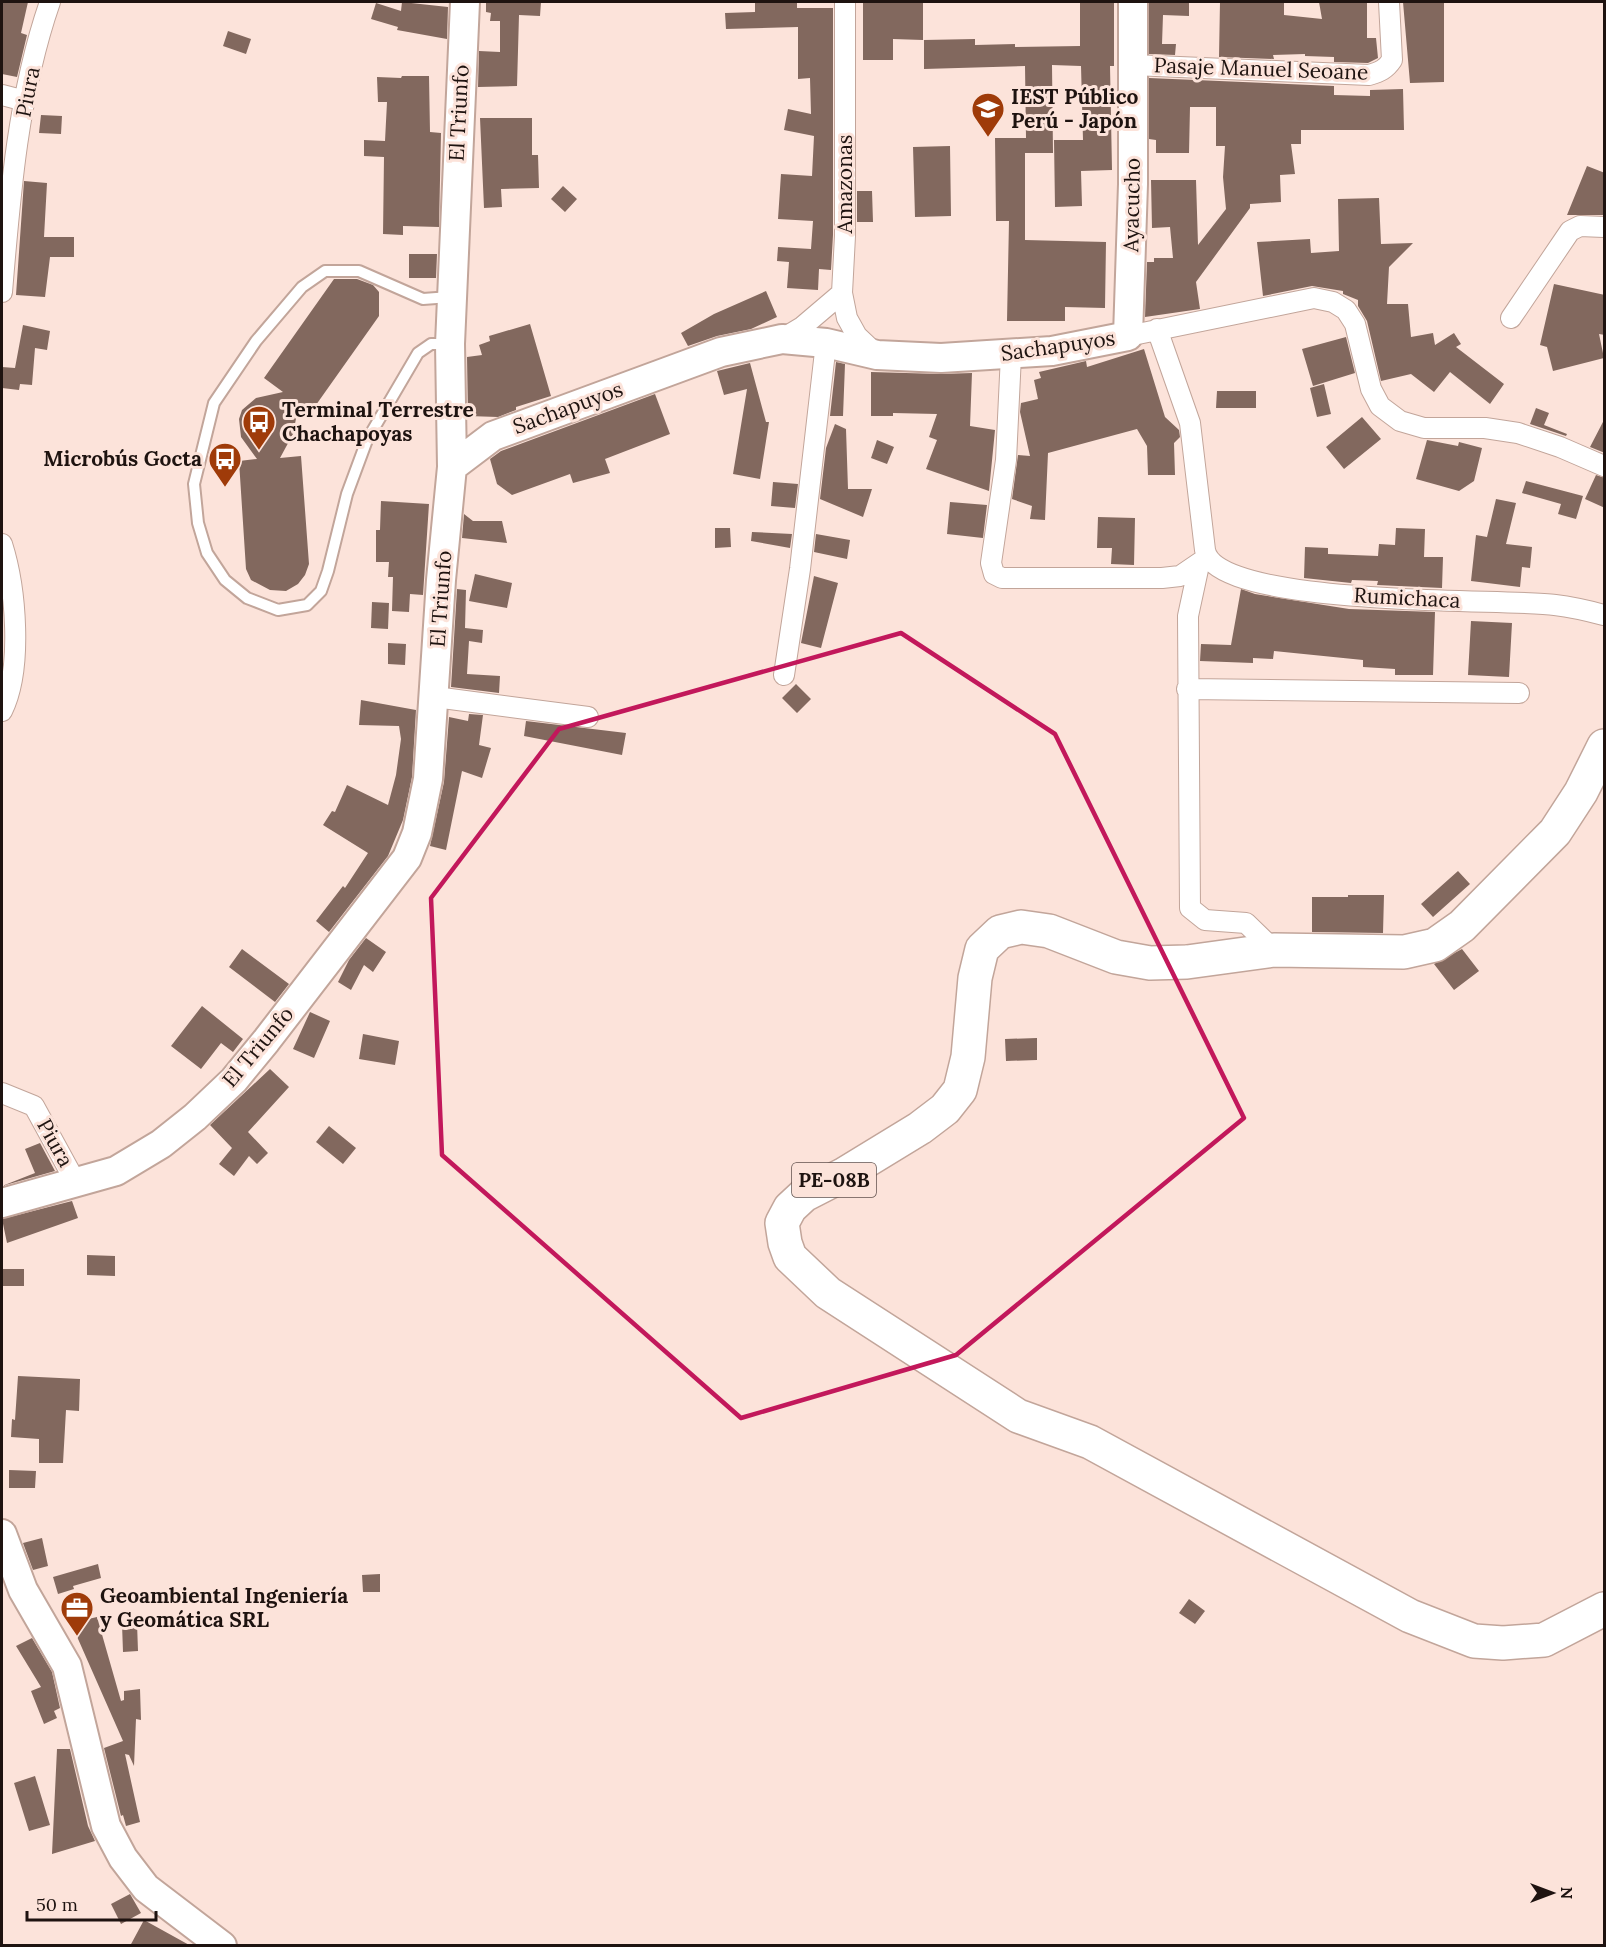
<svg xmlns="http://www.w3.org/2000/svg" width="1606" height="1947" font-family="Lora,serif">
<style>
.building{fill:#82685e}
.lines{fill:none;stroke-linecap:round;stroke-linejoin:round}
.lane-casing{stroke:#c2a59a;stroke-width:14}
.street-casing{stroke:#c2a59a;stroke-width:22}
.secondary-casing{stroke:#c2a59a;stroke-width:32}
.highway-casing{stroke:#c2a59a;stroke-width:36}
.lane{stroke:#fff;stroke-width:10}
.street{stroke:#fff;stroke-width:20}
.secondary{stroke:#fff;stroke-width:28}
.highway{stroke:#fff;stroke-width:33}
.marked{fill:none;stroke:#c2185b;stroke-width:4.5;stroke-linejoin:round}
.labels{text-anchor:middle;stroke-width:6;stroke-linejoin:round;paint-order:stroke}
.shield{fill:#fce3da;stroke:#61514d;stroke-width:1.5}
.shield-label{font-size:20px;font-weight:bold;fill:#1e1310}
.street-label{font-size:21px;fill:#1e1310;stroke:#fce3da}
.poi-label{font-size:21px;font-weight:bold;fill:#1e1310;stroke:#fce3da;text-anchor:start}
</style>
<rect width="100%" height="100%" fill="#fce3da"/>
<path class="building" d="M2,2H28L21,33L27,35L17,77L2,74Z
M402,2L448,7L447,39L397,30L398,27L371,19L376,3L401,11Z
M486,2H541L540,16L519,15L517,86L478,87L479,51L500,52V21H490L491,13L486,12Z
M755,2H797V8H833V235L831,270L819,269L818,290L787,288L789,262L777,261L778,247L811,249L813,221L778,219L781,174L812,176L814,136L784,130L788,109L811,114L810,78L798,79V27L726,29L725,13L755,12Z
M863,2H923V40L893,39V60H863Z
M1080,2H1114V66H1110L1112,170L1081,171L1082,206L1055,207L1054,140H1083L1081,66L1052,65L1053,153H1025V240L1106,242L1105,308L1065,307V321H1007L1009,221H996L995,138H1026L1025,66L924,69V40L975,39V45L1015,44V47L1080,46Z
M1149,2H1189V16L1163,15L1162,44H1176L1175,55L1149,54Z
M1220,2H1284V15L1322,19L1319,2H1367V38H1376L1378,58L1368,63L1334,62V57L1305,56V54L1273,55L1274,59L1219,57Z
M1403,2H1444V82L1410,83Z
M228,31L251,39L246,54L223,46Z
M402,76H429L430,132L441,133L439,227L403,226V235L383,234L384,157L364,156V140L385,141L387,102H378L377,77L401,78Z
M1149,78L1334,86V95L1370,96V90L1403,89L1404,130H1301V144H1291L1295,174L1280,175L1281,202L1250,204V208L1196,282L1200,309L1145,317L1147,262H1154V258H1173L1170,227L1152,228L1151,180H1196L1198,245L1226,209L1223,177L1225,146H1216V107H1190L1189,153H1156V140L1149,139Z
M41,115L62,116L61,134L39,133Z
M480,118H532V155H538L539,188L501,189L502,207L484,208Z
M950,146L951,216L915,217L913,147Z
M1587,166L1605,173V215H1567Z
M24,181L47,183L44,237H74V257H50L45,297L16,295Z
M563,186L577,199L565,212L551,199Z
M857,191H872L873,222H857Z
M1379,198L1381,244L1413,243L1389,267L1387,304H1408L1411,337L1433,333L1435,345L1454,333L1461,344L1456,347L1504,384L1490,404L1450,372L1434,392L1411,374L1381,381L1367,321L1358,306V300L1343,294V291L1312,286L1263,296L1257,242L1310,239L1311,253L1339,251L1338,199Z
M409,254H437L436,278H409Z
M334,279H357L373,285L379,292V316L311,412L299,403L293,434L280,458L301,456L309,564L305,575L298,584L286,591L270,590L251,580L246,569L239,461L257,459L241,437L239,419L242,410L256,398L283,392L264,378Z
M1554,284L1605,295V335L1599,334L1604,358L1553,371L1547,347L1540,345Z
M766,291L777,317L751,329L717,336L688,346L681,333L714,314Z
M530,324L551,396L516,407V410L498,417L468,416L467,357L482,355L479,345L490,341L489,336Z
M23,325L50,331L47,350L35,348L32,385L20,384L19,390L2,388V367L15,368Z
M1346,337L1355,373L1313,386L1302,349Z
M1144,349L1165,417L1179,430L1180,437L1174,443L1175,475H1148L1147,446L1137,429L1048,453L1045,520L1030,519L1032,506L1012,499L1018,455L1030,456L1020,412L1021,403L1038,399L1034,380L1041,378L1039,372L1086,361L1087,367Z
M836,362L845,364L843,416H830Z
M750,363L766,422H769L760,479L733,474L747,389L724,395L717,371Z
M871,372L940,374L972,373L970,426L995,430L989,491L926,469L937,440L929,437L937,414L893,413V416H871Z
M1324,384L1331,414L1317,417L1310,388Z
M1217,391H1256V408H1216Z
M655,394L670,434L605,459L610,473L573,483L570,474L512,495L497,484L490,459L501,451Z
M1536,408L1549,413L1544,425L1567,434L1566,436L1530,424Z
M1362,417L1381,439L1344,469L1326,447Z
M1605,418V453L1590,447Z
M835,424L846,429L848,489H872L863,517L820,499L826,448Z
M877,440L894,447L887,464L871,458Z
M1427,440L1458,446L1459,442L1482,448L1474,481L1459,491L1416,479Z
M1596,475L1605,478V508L1585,499Z
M1526,481L1583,496L1576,519L1558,514L1561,504L1522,493Z
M773,482L798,484L795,508L771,506Z
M1496,499L1516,503L1506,544L1532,547L1530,568L1522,567L1520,587L1471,581L1476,535L1487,537Z
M381,501L429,504L423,595L410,594L409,612L392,611L393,577H388L389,562H376V530H380Z
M950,502L987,505L983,538L947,534Z
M464,514L473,521H502L507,543L462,538Z
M1098,517L1135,518L1134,565L1111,564L1112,548H1097Z
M715,528H730L731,547L715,548Z
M1396,528L1425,529L1424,557H1443L1442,588L1377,585L1378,581L1352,580L1351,583L1304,578L1305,547L1328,548V554L1378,556L1379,544L1395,545Z
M752,532L792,534L790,548L751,541Z
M816,534L850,540L847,559L814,552Z
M475,574L512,583L507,608L469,601Z
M814,576L838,583L821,648L801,643Z
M457,589L466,590L465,628L483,630L482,643L469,641L467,674L500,676L499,693L451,687Z
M1241,589L1255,594L1349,609L1435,612L1433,675H1395V669L1363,667V660L1274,651L1273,659L1253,658V663L1200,661L1201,644L1231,645Z
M372,602L389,603L388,629L371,628Z
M1471,621L1512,623L1509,677L1468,675Z
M388,643L406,644L405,665L388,664Z
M796,684L811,699L797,713L782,698Z
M361,700L416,710L412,777L403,820L388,856L329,932L316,921L343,886L345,888L368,853L323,825L332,811L335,812L347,785L388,805L396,775L401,739L399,726L359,725Z
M469,714L483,715L479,745L491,748L482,778L462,771L446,850L430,846L444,782L449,717L468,721Z
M526,721L626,733L622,755L524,736Z
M1458,871L1470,884L1433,917L1421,904Z
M1348,895H1384L1383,933L1312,932V897H1348Z
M366,938L386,952L373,972L364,965L351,990L338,982L349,960Z
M242,949L289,984L275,1002L229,967Z
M1462,949L1479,971L1454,990L1434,964Z
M202,1006L243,1039L233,1052L221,1043L201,1069L171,1046Z
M310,1012L330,1021L314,1058L293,1049Z
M363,1034L399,1041L395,1065L359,1059Z
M1037,1038V1060L1006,1061L1005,1039Z
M270,1069L289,1087L248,1132L268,1153L257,1164L249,1156L234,1176L219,1164L232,1148L210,1125Z
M329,1126L356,1148L343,1164L316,1142Z
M40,1143L55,1171L2,1186L35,1173L25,1149Z
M72,1201L78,1218L7,1243L2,1219Z
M87,1255L115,1256V1276L87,1275Z
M2,1269H24V1286H2Z
M18,1376L80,1379L79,1411L66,1410L63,1463H39V1439L11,1437L12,1419L15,1420Z
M9,1470L36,1471L35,1488H9Z
M42,1538L48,1566L33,1570L23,1543Z
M98,1564L101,1578L73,1586L74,1589L58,1594L53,1577Z
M380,1574V1592H363L362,1575Z
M1189,1599L1205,1611L1195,1624L1179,1613Z
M97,1617L121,1701L124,1700V1691L140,1689L141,1720L136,1719L134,1766L129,1755L125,1754L140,1822L126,1826L123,1815L121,1816L104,1748L123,1741L71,1623Z
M137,1623L138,1651L123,1652L122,1624Z
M32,1638L52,1672L60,1708L54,1711L57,1718L44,1724L31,1691L41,1687L16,1646Z
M57,1749H70L88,1826L95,1841L52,1854Z
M35,1776L50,1825L29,1831L14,1783Z
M130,1894L141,1913L121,1924L111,1904Z
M144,1920L191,1946H130Z"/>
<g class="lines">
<g class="lane-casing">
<path id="lane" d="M450,344H431L418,353L367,440L347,494L328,571L321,591L307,605L278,610L247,598L225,580L207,553L198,523L194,484L214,403L256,341L302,287L325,271H359L423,299L450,297"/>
</g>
<g class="street-casing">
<path id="street" d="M845,2V236L842,293L847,318L857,336L875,353
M1133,65L1369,75C1380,72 1386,69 1392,60L1389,2
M2,95L25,101
M2,292C10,195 18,94 50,2
M1511,318L1570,231L1580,226L1604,227
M1157,329L1190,423L1205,550C1216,608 1503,598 1555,605C1572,607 1589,611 1604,615
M1128,336L1314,298L1333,302L1346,310L1355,324L1371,389L1380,406L1400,421L1424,428H1485L1518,433L1560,447L1604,466
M782,339L802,327L842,293
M1011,355L1006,460L991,563L994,574L1002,578H1162L1180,576L1205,559
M2,544C16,588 23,669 2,711
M1199,565L1188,616L1190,908L1205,920L1246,923L1274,950
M784,675L800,569L826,343
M1187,689L1519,693
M435,697L588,717
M2,1093L34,1106L75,1181"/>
</g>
<g class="secondary-casing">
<path id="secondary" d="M452,467L493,436L721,352L782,339L826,343L877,355L941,358L1052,351L1128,336L1133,184V2
M2,1203L116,1171L161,1144L195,1117L234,1080L266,1041L407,858L417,833L428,779L441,580L452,467L450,344L465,2
M2,1534L23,1590L67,1666L106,1826L123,1858L146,1888L222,1946"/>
</g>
<g class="highway-casing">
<path id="highway" d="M1604,746L1581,792L1555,832L1462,926L1435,945L1404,952L1274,950L1187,962L1150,963L1116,957L1049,931L1021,927L1000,932L982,949L975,978L968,1057L960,1090L945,1109L920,1128L843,1175L804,1195L790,1208L782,1223L785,1243L790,1257L828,1293L1018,1416L1090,1442L1410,1616L1474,1641L1503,1643L1544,1640L1604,1609"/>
</g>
<use href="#lane" class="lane"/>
<use href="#street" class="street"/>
<use href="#secondary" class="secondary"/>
<use href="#highway" class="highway"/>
</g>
<path class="marked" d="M901,633L1055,734L1244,1118L956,1355L741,1418L442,1155L431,898L559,729Z"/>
<defs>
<g id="school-pin" transform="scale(1.725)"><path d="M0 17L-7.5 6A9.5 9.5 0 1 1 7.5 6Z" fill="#9f3b09" stroke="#fce3da"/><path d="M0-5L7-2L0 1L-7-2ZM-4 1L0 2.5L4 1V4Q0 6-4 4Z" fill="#fff"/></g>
<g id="bus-pin" transform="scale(1.725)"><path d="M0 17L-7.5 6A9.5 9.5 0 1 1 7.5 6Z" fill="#9f3b09" stroke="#fce3da"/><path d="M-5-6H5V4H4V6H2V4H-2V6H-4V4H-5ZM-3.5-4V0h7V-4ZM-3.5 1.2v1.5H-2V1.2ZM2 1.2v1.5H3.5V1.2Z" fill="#fff"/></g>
<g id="office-pin" transform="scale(1.725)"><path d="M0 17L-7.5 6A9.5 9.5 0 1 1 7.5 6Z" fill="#9f3b09" stroke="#fce3da"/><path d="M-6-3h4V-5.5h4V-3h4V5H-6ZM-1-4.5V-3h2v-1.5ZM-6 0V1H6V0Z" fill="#fff"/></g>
</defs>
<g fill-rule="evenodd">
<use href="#school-pin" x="988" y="109"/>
<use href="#bus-pin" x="259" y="422"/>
<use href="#bus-pin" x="225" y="459"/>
<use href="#office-pin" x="77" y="1608"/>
</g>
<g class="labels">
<rect class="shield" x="792" y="1163" width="84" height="34" rx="4.5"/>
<g class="shield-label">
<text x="834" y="1187">PE-08B</text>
</g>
<g class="street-label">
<text transform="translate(1261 69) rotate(2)" y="7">Pasaje Manuel Seoane</text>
<text transform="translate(28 92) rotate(-79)" y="7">Piura</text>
<text transform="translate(459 113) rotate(-87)" y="7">El Triunfo</text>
<text transform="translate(845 184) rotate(-90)" y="7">Amazonas</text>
<text transform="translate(1132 205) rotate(-89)" y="7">Ayacucho</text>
<text transform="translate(1058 346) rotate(-8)" y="7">Sachapuyos</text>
<text transform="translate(568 408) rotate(-20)" y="7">Sachapuyos</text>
<text transform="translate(1407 598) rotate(3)" y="7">Rumichaca</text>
<text transform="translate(441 599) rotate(-86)" y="7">El Triunfo</text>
<text transform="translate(258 1047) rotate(-50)" y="7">El Triunfo</text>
<text transform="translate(55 1143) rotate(61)" y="7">Piura</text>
</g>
<g class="poi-label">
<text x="1011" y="104">IEST Público<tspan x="1011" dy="24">Perú - Japón</tspan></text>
<text x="282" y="417">Terminal Terrestre<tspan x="282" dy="24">Chachapoyas</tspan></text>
<text x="202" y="466" text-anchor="end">Microbús Gocta</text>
<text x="100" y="1603">Geoambiental Ingeniería<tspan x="100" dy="24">y Geomática SRL</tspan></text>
</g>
</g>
<rect width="1606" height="1947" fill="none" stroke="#1e1310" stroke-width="6"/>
<g transform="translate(1552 1893) rotate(90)" stroke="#fce3da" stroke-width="4.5" paint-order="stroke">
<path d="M0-4.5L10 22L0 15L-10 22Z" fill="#1e1310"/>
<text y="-9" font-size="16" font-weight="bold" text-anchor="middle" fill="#1e1310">N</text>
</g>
<path d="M27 1911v9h129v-9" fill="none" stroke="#1e1310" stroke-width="3"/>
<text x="36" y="1911" font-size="18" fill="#1e1310" stroke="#fce3da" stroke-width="4.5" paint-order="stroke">50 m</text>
</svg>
